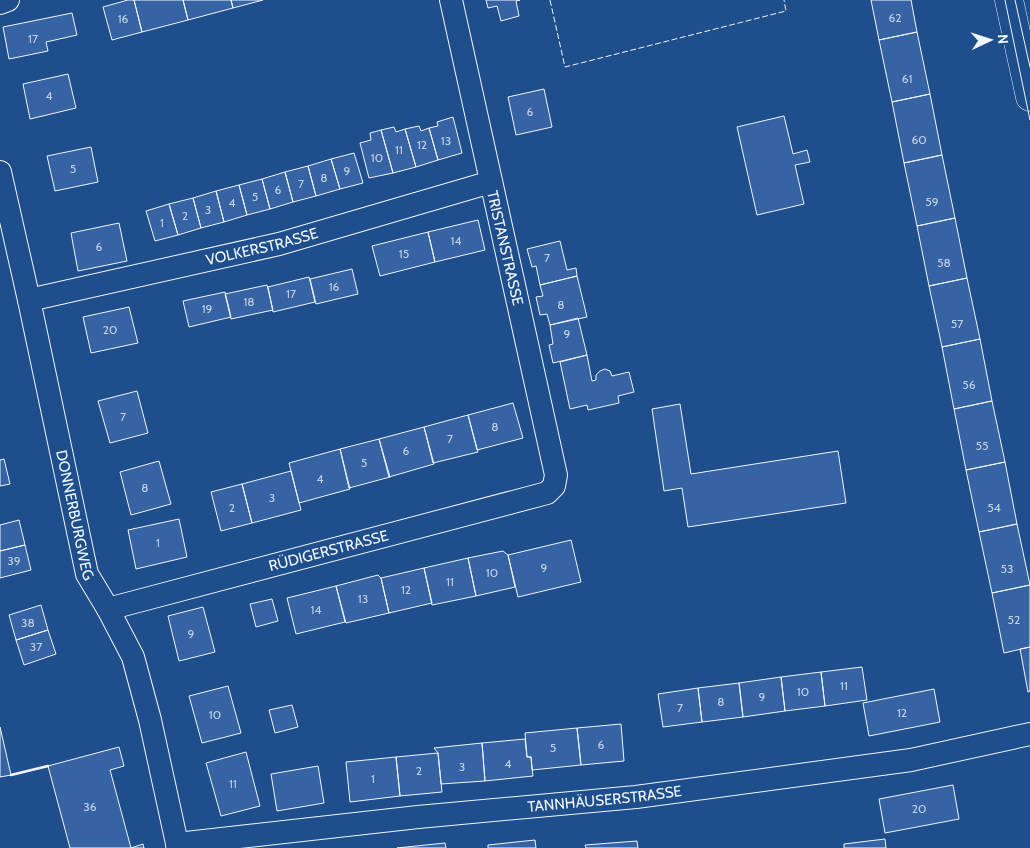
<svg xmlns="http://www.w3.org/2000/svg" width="1030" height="848" font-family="Cabin,sans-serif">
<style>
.building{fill:#3563a3;stroke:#f2f6ff}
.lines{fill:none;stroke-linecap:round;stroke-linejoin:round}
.street-casing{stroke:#f2f6ff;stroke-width:24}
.secondary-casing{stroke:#f2f6ff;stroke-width:29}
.street{stroke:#1f4e8c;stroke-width:22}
.secondary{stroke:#1f4e8c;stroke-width:28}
.tram{stroke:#f2f6ff;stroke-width:1}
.fence{stroke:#f2f6ff;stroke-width:1;stroke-dasharray:6 2.5;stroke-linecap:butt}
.wall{stroke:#f2f6ff;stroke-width:2.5}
.labels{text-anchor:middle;stroke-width:4;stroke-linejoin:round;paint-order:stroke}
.number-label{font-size:12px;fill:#c3d1e8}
.street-label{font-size:15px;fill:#f2f6ff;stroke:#1f4e8c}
</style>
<rect width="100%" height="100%" fill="#1f4e8c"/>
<path class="building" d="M128,0H134L142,32L112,40L103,7Z
M134,0H183L188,20L142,32Z
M183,0H231L233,8L188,20Z
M231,0H263L233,8Z
M486,0H520L516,1L519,16L501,21L497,6L488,8Z
M871,0H911L917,32L879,40Z
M72,13L77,35L46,42L48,51L9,59L3,27Z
M917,32L930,94L892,102L879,40Z
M68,74L76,108L30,119L23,84Z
M544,89L552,127L516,135L508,97Z
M930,94L942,155L904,163L892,102Z
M784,116L793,154L807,150L810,162L795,165L804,204L757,215L737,127Z
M453,117L462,153L438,160L429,128L438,126L437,122Z
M419,126L421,131L429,128L438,160L416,167L405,129Z
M394,127L396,132L405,129L416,167L393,173L381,130Z
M381,130L393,173L369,178L360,143L371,140L370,133Z
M91,147L98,182L55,191L47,156Z
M354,153L363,183L340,189L331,159Z
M942,155L955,218L917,226L904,163Z
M331,159L340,189L316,196L308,166Z
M308,166L316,196L293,202L285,172Z
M285,172L293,202L270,209L262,179Z
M262,179L270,209L247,215L239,185Z
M239,185L247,215L224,222L216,191Z
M216,191L224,222L201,228L193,198Z
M193,198L201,228L178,235L169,204Z
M169,204L178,235L155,241L146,211Z
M955,218L967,278L929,286L917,226Z
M478,220L485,250L435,262L428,232Z
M119,223L127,261L78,271L71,233Z
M428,232L435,262L380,276L372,246Z
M560,241L567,270L576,268L577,276L540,285L536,266L532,267L527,249Z
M352,269L358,294L316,304L310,279Z
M577,276L587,317L550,325L547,314L540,315L536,297L543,296L540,285Z
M309,277L315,302L273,312L268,287Z
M967,278L980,339L942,347L929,286Z
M267,285L273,310L231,319L225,294Z
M225,292L231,317L189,327L183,301Z
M129,307L138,343L91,353L83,317Z
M578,318L587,355L553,363L549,345L553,344L550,325Z
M980,339L992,401L954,409L942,347Z
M587,355L592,381L596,380V375L600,371L605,369L610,371L612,376L629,372L634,392L618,396L619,403L588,410L587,405L570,409L560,362Z
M137,391L148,433L110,443L98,401Z
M992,401L1005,462L966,470L954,409Z
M513,403L523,438L477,450L468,415Z
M680,404L691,474L838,451L846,503L688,527L682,488L664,491L652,409Z
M468,415L478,452L433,463L424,427Z
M424,427L434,464L389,477L379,439Z
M379,439L390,477L349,488L340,449Z
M340,449L350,489L299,503L289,463Z
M4,459L10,484L0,486V460Z
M159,461L171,504L131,515L120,472Z
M1005,462L1017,524L979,532L966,470Z
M291,471L301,510L252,523L242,484Z
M242,484L252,523L221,531L211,492Z
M179,519L187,557L136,569L128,530Z
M19,520L25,545L0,551V525Z
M1017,524L1030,585L992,593L979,532Z
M571,540L581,582L518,597L508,555Z
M25,545L31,570L0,578V551Z
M503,551L508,555L515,587L476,596L468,558Z
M468,558L476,596L432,605L424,568Z
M424,568L432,603L389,613L381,578Z
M378,575L381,578L389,613L346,623L336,586Z
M1030,585V647L1004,653L992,593Z
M336,586L345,622L296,634L287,598Z
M272,599L278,621L256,627L250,604Z
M41,605L48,630L16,640L9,615Z
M203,607L215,652L179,661L168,616Z
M48,630L56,654L24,665L16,640Z
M1030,647V691L1028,692L1020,649Z
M862,667L867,700L825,706L821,672Z
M821,672L825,706L785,711L781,677Z
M781,677L785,711L743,717L739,683Z
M739,683L743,717L702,722L698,688Z
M228,686L241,733L202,743L189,696Z
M698,688L702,722L663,727L658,694Z
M934,689L940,722L869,736L863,703Z
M292,705L298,727L275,733L269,710Z
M621,724L624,761L581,765L577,728Z
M0,727L11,775L0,777Z
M577,728L581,765L532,770L531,757H527L525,733Z
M525,739L527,757H531L533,776L485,781L482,743Z
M482,743L485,781L441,784L438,753L434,748Z
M119,747L124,766L110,770L131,848L143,844L144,848H70L48,766Z
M246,752L260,806L221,816L206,763Z
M438,753L442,792L400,796L396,757Z
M396,757L400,796L350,802L346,762Z
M318,766L324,803L277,811L271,774Z
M953,785L959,819L885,833L879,799Z
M885,839L886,848H844V844Z
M535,840L536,848H488V845Z
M637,841L638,848H586L585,845Z
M445,843L446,848H397Z"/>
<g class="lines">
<g class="street-casing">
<g id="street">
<path d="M0,3L8,0"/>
<path id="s1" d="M0,172L29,300L87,574L108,609L133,657L150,720L178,848"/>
<path id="s2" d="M29,300L279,244L491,182"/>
<path id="s3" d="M108,609L547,493L554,486L556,475L451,0"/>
<path id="s4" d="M177,844L418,817L636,797L911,760L1030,734"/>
</g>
</g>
<g class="secondary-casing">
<path id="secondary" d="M1009,0L1030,97"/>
</g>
<use href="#street" class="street"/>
<use href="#secondary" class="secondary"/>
<path class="tram" d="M1005,0L1030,120
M1015,0L1030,67"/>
<path class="fence" d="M550,0L565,67L786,11L784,0"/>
<path class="wall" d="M11,775L48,766"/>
</g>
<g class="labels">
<g class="number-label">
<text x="895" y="22">62</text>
<text x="123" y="23">16</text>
<text x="33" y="43">17</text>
<text x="907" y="83">61</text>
<text x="49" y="100">4</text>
<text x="530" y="116">6</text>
<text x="919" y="144">60</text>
<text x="446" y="145">13</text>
<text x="422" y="149">12</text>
<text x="399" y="154">11</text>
<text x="377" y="162">10</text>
<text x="73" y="173">5</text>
<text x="347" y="175">9</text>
<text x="324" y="182">8</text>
<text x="301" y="188">7</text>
<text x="278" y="194">6</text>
<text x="255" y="201">5</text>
<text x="932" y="206">59</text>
<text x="232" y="207">4</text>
<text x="208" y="214">3</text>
<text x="185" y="220">2</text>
<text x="162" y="227">1</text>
<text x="456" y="245">14</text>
<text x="99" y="251">6</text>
<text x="404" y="258">15</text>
<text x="547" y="262">7</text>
<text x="944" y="267">58</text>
<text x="334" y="291">16</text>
<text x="291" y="298">17</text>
<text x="249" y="306">18</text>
<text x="561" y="309">8</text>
<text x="207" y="313">19</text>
<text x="957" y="328">57</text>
<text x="110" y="334">20</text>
<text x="567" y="338">9</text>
<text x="969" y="389">56</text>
<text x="123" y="421">7</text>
<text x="495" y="431">8</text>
<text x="450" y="443">7</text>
<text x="982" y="450">55</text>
<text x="406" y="455">6</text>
<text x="364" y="467">5</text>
<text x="320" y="483">4</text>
<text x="145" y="492">8</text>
<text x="272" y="502">3</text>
<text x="232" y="512">2</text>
<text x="994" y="512">54</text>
<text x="158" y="547">1</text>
<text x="14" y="565">39</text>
<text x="544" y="572">9</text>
<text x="1007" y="573">53</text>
<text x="492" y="577">10</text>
<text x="450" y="586">11</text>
<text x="406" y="594">12</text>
<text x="363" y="603">13</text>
<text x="316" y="614">14</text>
<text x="1014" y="624">52</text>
<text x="28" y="627">38</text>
<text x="191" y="638">9</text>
<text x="36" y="651">37</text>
<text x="844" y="690">11</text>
<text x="803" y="696">10</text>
<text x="762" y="701">9</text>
<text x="721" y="706">8</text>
<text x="680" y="712">7</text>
<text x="902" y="717">12</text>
<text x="215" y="719">10</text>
<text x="601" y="749">6</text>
<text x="553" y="752">5</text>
<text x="508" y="768">4</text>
<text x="462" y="771">3</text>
<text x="419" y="775">2</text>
<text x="373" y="783">1</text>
<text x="233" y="788">11</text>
<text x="90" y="811">36</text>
<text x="919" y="813">20</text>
</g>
<g class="street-label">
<text dy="5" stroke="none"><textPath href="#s2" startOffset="239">VOLKERSTRASSE</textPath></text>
<text transform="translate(505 248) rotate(77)" y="5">TRISTANSTRASSE</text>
<text dy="5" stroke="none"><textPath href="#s1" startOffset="351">DONNERBURGWEG</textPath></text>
<text dy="5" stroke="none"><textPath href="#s3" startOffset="228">RÜDIGERSTRASSE</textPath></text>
<text dy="5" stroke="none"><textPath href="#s4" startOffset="430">TANNHÄUSERSTRASSE</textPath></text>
</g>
</g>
<g transform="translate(990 40) rotate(86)" stroke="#1f4e8c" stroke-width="4" paint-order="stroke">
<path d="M0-4L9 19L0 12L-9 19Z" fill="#f2f6ff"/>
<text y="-8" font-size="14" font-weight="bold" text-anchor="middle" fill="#f2f6ff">N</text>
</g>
</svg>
